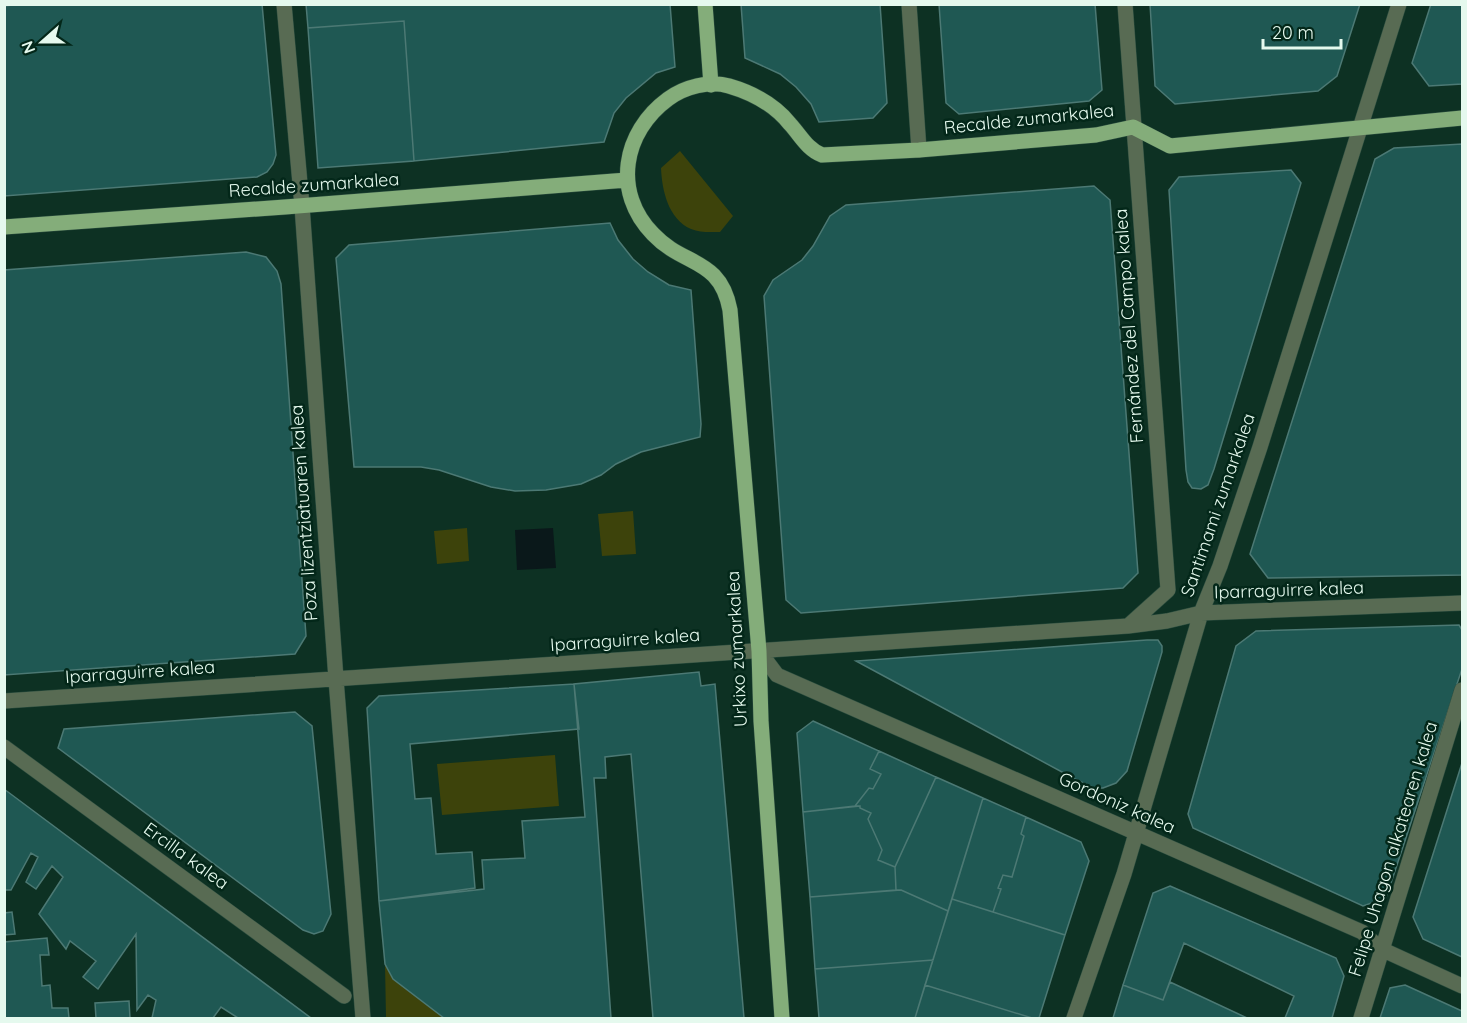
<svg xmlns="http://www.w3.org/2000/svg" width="1467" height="1023" font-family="Quicksand,sans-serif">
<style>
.green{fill:#3d430b}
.water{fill:#0a181a}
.building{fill:#1f5853;stroke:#4c7974;stroke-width:1.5}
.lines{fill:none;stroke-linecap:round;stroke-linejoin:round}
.minor-casing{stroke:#2b4d3f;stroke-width:16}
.major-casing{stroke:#2b4d3f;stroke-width:16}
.minor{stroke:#586b53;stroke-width:15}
.major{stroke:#84ad7a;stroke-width:15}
.labels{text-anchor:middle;stroke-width:5;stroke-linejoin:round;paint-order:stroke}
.street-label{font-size:18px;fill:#e5f9ee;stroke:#032719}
</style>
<rect width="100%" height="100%" fill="#0d3123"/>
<path class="green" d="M680,151L733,216L720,232C711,232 700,233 691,229C668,219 662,190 661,168Z
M633,511L636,554L602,556L598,514Z
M467,528L469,561L437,564L434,531Z
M555,755L559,806L442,815L437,764Z
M385,964L393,979L444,1018H386Z"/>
<path class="water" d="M553,528L556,568L517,570L515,530Z"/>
<path class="building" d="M22,4H262L276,155L273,164L267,172L257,177L4,196V6Z
M306,4H670L675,67L656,73L626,98L614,113L604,142L414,161L404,21L308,28Z
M741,4H880L887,103L873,118L819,122L811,104L796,87L780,74L745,58Z
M939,4H1095L1102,90L1089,101L959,114L946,103Z
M1150,4H1360L1337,76L1318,91L1175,104L1155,86Z
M1431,4H1462V84L1429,86L1412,63Z
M404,21L414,161L318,168L308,28Z
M1462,144V575L1268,578L1250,554L1375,159L1394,148Z
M1291,170L1301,183L1214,469L1208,485L1201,489L1192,488L1188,482L1186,470L1169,190L1179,177Z
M1094,186L1110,200L1138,573L1123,588L801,613L786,600L764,296L773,280L802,260L813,246L830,216L846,205Z
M610,223L618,240L633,259L648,272L669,285L691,290L701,424L700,437L641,452L616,464L601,475L581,484L546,490L515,491L491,487L439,470L421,467H354L336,258L349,245Z
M246,252L266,257L277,271L281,284L306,636L295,654L4,675V270Z
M1459,625L1462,630V669L1386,898L1363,906L1193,828L1188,814L1236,646L1256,631Z
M1147,640H1158L1162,646V652L1127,771L1116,783L1103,788H1094L1075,779L856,661Z
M699,672L701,686L715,684L744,1018H653L631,754L605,757L606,778H594L611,1018H444L393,979L385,964L379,901L484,889L482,860L525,858L522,821L585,817L574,684Z
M574,684L579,729L410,744L415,799L431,798L436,854L472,852L475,888L379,901L367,708L379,696Z
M295,712L312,726L331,914L323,931L314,934L303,930L58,748L64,729Z
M813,721L879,751L870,769L881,774L873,789L869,788L855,806L803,812L797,733Z
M879,751L936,777L895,867L878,860L882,850L868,819L871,813L860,808V806H855L869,788L873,789L881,774L870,769Z
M1462,763V957L1423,939L1413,917Z
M936,777L983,798L948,911L901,890H896L895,867Z
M4,789L311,1018H238L221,1007L213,1018H152L156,1000L148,995L137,1010L136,934L98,989L83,977L96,961L70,941L66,949L39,914L63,877L52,866L36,889L26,882L38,857L31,853L11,890H4Z
M983,798L1026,817L1021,834L1024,836L1012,877L1003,875L998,888L1001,889L993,912L952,899Z
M860,806V808L871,813L868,819L882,850L878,860L895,867L896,890L810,897L803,812Z
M1026,817L1081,842L1089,861L1065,935L993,912L1001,889L998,888L1003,875L1012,877L1024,836L1021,834Z
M1170,886L1336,958L1344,976L1332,1018H1285L1294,996L1184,943L1163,1000L1123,985L1153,893Z
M901,890L948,911L933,960L815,969L810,897Z
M952,899L1065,935L1039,1018H1032L925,985Z
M12,912L15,934L4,935V913Z
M47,938L49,955H40L42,986L50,985L52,1008H68L69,1018H4V942Z
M933,960L915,1018H819L815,969Z
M1170,982L1247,1018H1113L1123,985L1163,1000Z
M925,985L1032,1018H915Z
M1405,985L1462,1011V1018H1380L1390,988Z
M129,1001L130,1018H96L95,1003Z"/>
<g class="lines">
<g class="minor-casing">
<path id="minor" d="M284,4L302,206L336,679L363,1018
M909,4L919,150
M1125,4L1168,590L1128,626
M759,651L777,675L1362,932L1381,949L1462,986
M4,701L1128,626L1167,621L1201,613L1462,603
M4,747L344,996
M1074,1018L1124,874L1201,613L1220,566L1260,447L1399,4
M1361,1018L1462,690"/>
</g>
<g class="major-casing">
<path id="major" d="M705,4L711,85
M4,227L285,207L627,180
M782,1018L761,721L759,651L730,310C720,257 684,267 653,234C612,192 623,132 668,99C684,87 710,80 729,86C753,93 774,104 790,124C801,136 807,149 822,155L919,150L1096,135L1133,127L1170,146L1462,118"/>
</g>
<use href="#minor" class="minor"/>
<use href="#major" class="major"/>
</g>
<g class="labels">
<g class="street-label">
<text transform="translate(1029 119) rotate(-6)" y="6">Recalde zumarkalea</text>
<text transform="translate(314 185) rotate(-4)" y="6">Recalde zumarkalea</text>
<text transform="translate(1129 326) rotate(-94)" y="6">Fernández del Campo kalea</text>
<text transform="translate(1218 505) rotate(-71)" y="6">Santimami zumarkalea</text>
<text transform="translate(304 513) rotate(-94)" y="6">Poza lizentziatuaren kalea</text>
<text transform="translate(1289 590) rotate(-2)" y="6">Iparraguirre kalea</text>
<text transform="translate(625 640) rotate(-4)" y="6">Iparraguirre kalea</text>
<text transform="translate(737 649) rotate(-93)" y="6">Urkixo zumarkalea</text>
<text transform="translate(140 672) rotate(-4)" y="6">Iparraguirre kalea</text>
<text transform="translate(1117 803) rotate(24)" y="6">Gordoniz kalea</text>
<text transform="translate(1393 849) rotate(-73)" y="6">Felipe Uhagon alkatearen kalea</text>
<text transform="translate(186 856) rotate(36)" y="6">Ercilla kalea</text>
</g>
</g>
<rect width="1467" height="1023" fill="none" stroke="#e5f9ee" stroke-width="12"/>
<g transform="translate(42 42) rotate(249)" stroke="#032719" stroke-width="4.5" paint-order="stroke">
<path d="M0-4.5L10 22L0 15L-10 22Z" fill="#e5f9ee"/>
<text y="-9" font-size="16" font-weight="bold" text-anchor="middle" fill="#e5f9ee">N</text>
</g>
<path d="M1263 39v9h78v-9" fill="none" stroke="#e5f9ee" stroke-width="3"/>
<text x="1272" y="39" font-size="18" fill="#e5f9ee" stroke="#032719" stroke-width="4.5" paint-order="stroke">20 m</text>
</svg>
